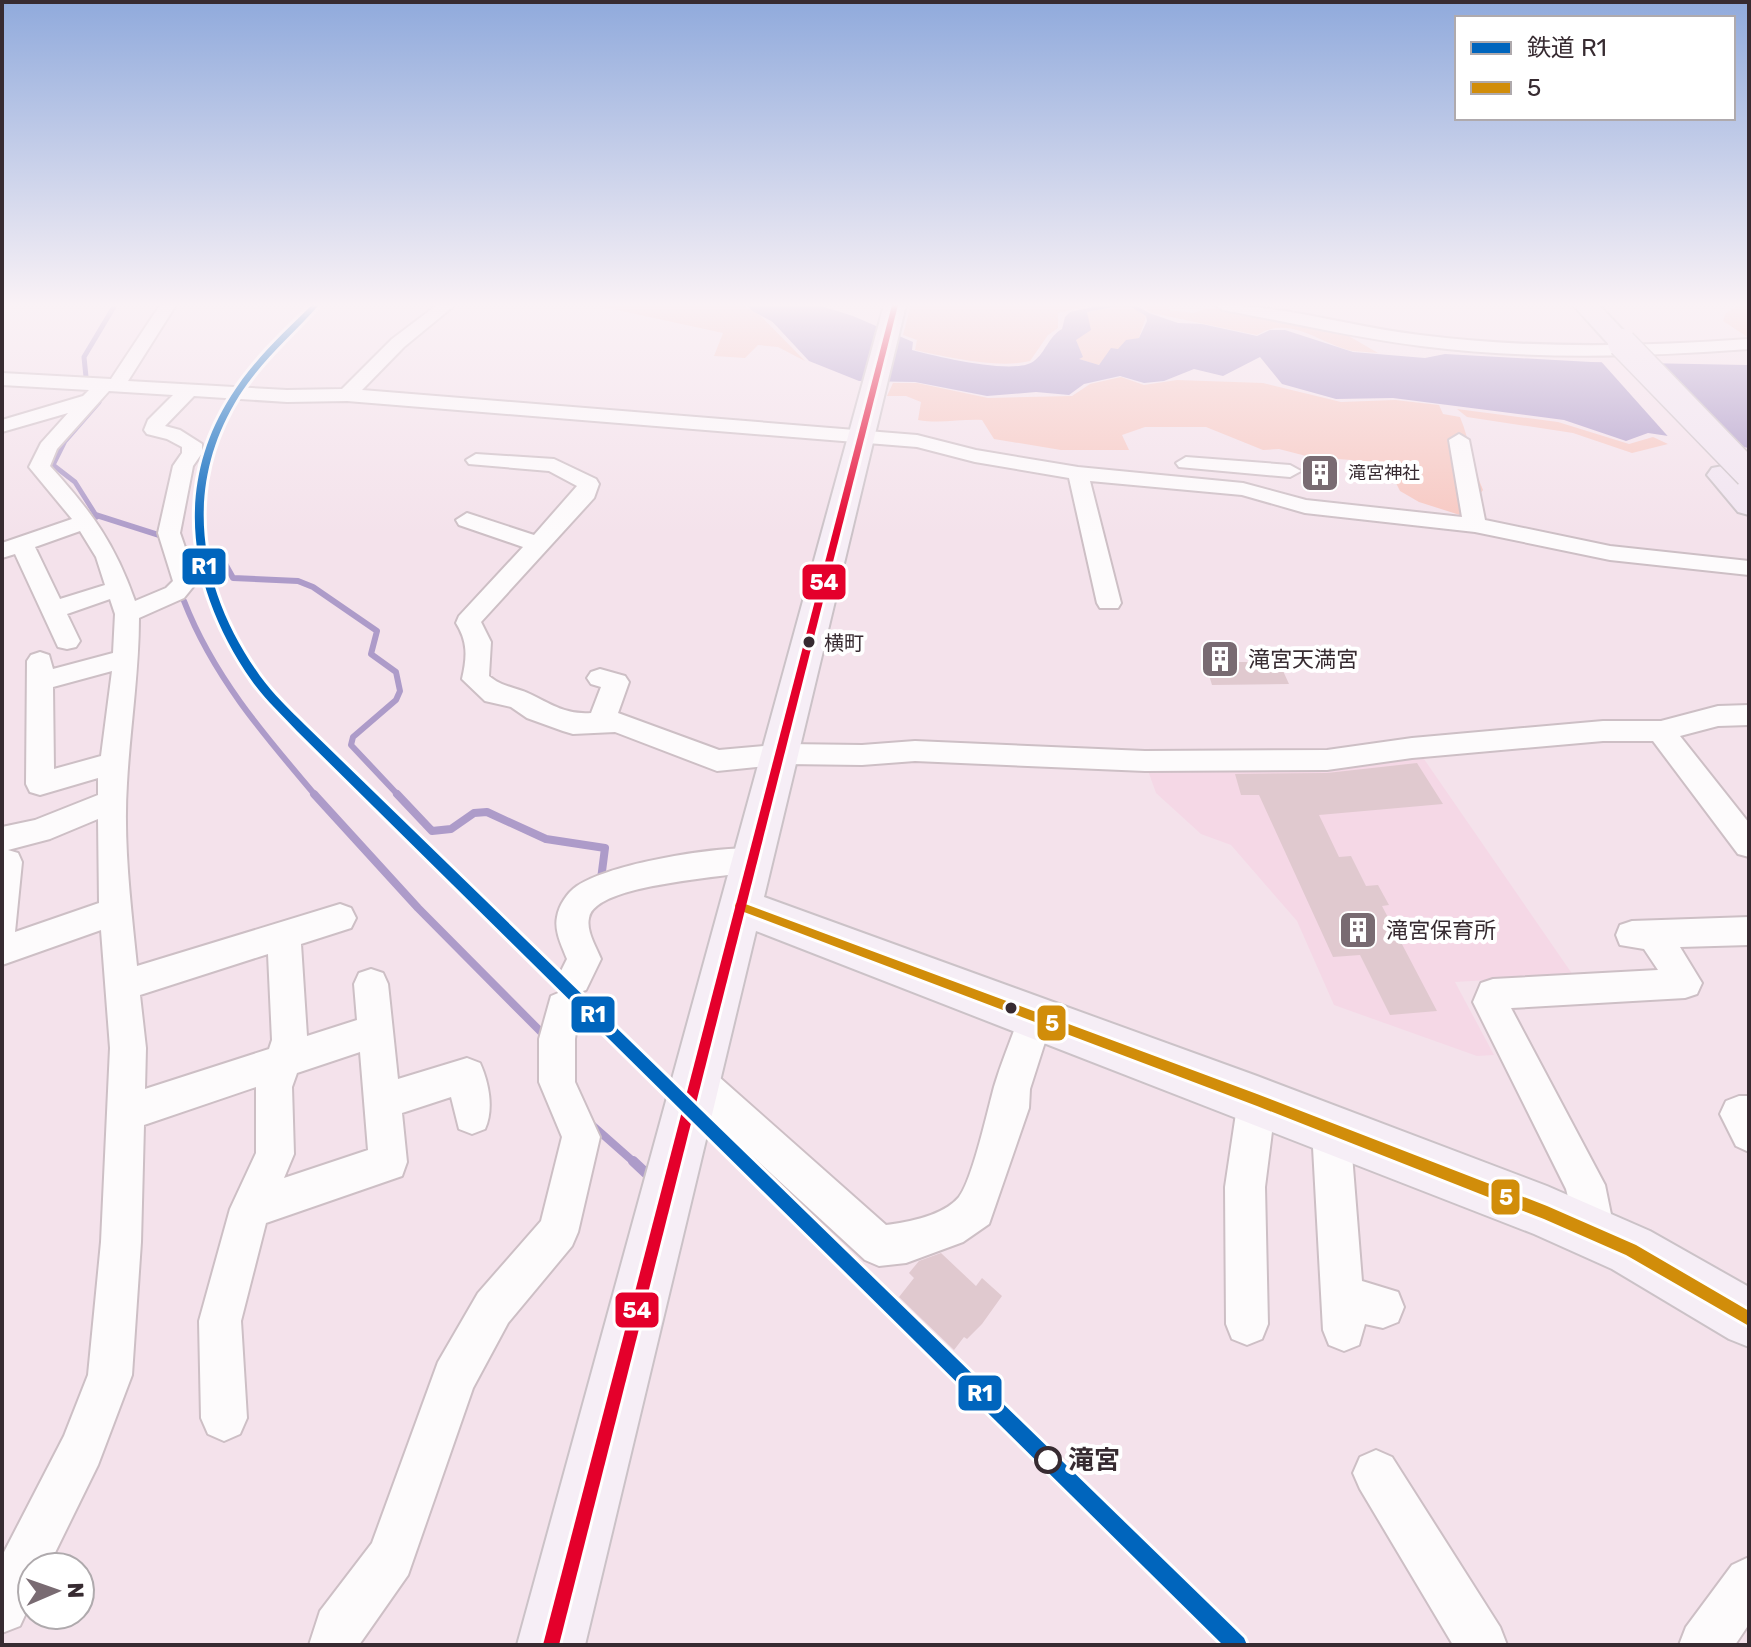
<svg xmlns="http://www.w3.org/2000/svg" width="1751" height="1647" font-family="Rubik,'Noto Sans JP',sans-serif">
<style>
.built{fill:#f5d8e6}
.green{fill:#f7c7c0}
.water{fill:#ad9bc9;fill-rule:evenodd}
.pier{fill:#f4e2eb}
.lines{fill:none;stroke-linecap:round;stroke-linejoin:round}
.stream-far3{stroke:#ad9bc9;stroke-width:5}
.stream-far2{stroke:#ad9bc9;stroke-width:6}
.stream-far1{stroke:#ad9bc9;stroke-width:8}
.stream{stroke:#ad9bc9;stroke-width:10}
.river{fill:#ad9bc9;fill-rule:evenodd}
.building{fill:#e0c9cf}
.minor-casing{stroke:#cdbfc5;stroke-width:4}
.major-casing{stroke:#cbc2c7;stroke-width:4}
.highway-casing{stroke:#cbc2c7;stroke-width:4}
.minor{fill:#fdfbfc;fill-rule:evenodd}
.major{fill:#f6eef6;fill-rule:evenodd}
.highway{fill:#f1e5f1;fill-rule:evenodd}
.highway-bridge-casing{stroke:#cbc2c7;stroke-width:31;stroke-linecap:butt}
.highway-bridge{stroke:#f1e5f1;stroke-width:28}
.bus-1-casing{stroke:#fff;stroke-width:6}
.bus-2-casing{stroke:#fff;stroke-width:6}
.bus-1{fill:#d18d0a;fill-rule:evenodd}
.bus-2{fill:#e4002b;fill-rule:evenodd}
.rail-1-casing{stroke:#fff;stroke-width:6}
.rail-1{fill:#0065bd;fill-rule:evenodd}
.bus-dot{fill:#372b31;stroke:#fff;stroke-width:3}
.stop-dot{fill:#fff;stroke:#372b31;stroke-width:4}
.labels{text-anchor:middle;stroke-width:8;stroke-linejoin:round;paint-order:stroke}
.far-poi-label{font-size:18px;fill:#372b31;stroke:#fff;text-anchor:start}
.bus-label{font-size:20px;fill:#372b31;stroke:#fff;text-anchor:start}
.poi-label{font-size:22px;fill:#372b31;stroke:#fff;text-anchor:start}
.near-stop-label{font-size:26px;font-weight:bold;fill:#372b31;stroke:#fff;text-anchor:start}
.line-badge{stroke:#fff;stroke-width:3}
.badge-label{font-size:22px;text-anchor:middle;font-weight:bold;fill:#fff}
</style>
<rect width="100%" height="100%" fill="#f4e2eb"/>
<path class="built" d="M1417,754L1424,759L1573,975L1455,982L1494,1055L1477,1056L1334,1005L1297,921L1231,845L1201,834L1156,793L1146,765Z"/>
<path class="green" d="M594,305H740L755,310L805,361L778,347L758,345L745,358L714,356L723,333Z
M911,305H1091L1058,313V328L1048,335L1030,361C998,369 947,357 915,350L917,340L903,335Z
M1142,305H1167L1170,310L1193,313L1209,308L1264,317L1347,335L1378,353C1370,352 1361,352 1353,351C1320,344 1290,314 1257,335L1152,313Z
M1738,305H1749V338L1723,321L1726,313Z
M1119,306L1131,307L1146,316L1139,338L1126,341L1123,347L1098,365L1079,359L1080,354L1076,340C1095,319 1086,339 1087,312Z
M1121,377L1144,385L1177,380L1263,383L1341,402L1395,400L1439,405L1443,414L1460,417C1470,441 1472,465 1483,490L1463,516L1419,502L1400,491L1391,473L1379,462L1310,457L1279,449L1263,450L1206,427H1145L1122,435L1129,450H1061L994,439L982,420C960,419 940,424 918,420L921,402L906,396H887L893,383H917L988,398L1072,396L1090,384Z
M1457,409L1558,422L1629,444L1653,437L1668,444L1632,453L1573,433L1467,417Z"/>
<path class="water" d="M781,305H818L853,316L913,342L912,350C935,356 1016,376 1034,361C1046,352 1048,337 1062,329L1065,317L1070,312L1101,305H1135L1149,313L1178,323L1202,324L1257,336L1270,330H1285L1353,352L1425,358L1445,354L1591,362L1746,365H1749V448L1648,433L1626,441L1564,420L1393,398L1336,399L1282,384L1260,357L1223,376L1194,369L1164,381L1144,383L1120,376L1084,384L1069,395L1036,392L987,396L915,382L859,381L809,361L768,317ZM1119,306L1131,307L1146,316L1147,321L1139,338L1126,340L1118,349L1111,348L1099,365L1079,359L1083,357L1076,340L1091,330L1087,312Z"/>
<path class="pier" d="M1598,358H1654L1744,451L1673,442Z"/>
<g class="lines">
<path class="stream-far3" d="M86,377L84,357L115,305
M97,517L75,482L53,465L65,441L99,402"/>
<path class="stream-far2" d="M96,515L165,537
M180,544L187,551L219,553L233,578L298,581L313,587L377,631L371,654L396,672L400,691L396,700L353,737L351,745L399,796
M184,601C213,676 264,735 316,796"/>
<path class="stream-far1" d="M314,794L418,908L545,1036
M397,794L432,831L451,829L474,813L487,812L546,839L605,848L601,879
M592,1125L635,1163"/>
<path class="stream" d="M633,1161L650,1177"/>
<path class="river" d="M748,305H779L814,323L839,330L843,335L839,340C810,348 776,323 751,310Z"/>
</g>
<path class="building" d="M1203,656H1234L1237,662H1279L1289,684L1212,685Z
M1417,763L1443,804L1319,815L1339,857L1351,856L1366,886L1378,885L1389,905L1382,906L1437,1011L1390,1015L1360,955L1333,957L1259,795H1241L1235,774L1327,773Z
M941,1253L976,1286L982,1278L1002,1296L982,1324L967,1339L964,1337L954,1350L899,1297L914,1278L909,1273L919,1261Z"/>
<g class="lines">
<g class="minor-casing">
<path id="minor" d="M160,305H176L128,381L287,390L342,389L392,339L437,305H455L404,347L362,390L917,435L976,450L1078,467L1243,483L1306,500L1462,517L1449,440L1459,434L1469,440L1485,520L1610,546L1749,561V575L1610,560L1475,532L1305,513L1242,495L1090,481L1121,603L1118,608H1100L1097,603L1069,478L975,462L917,447L347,401L287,402L194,396L165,426L180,430L202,444V453L193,466L180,533L197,582L184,598L139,618C139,673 130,728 127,783C123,843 131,907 137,966L340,904L351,908L356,918L351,928L301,944L307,1036L357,1020L354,984L359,973L371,969L383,973L388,984L398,1079L467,1058L480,1063C489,1083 494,1109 485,1129L472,1134L459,1129L451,1097L402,1113L407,1162L402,1176L266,1223L241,1321L247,1418L240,1434L224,1441L208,1434L201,1418L199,1321L230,1209L256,1153V1087L144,1125L141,1242L132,1375L98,1465L48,1567H32V1600L20,1626L2,1633V1556L64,1436L88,1375L101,1242L110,1048L101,930L2,965L4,850L2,851V827L35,820L98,795V778L40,795L30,792L26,784L27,661L31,655L40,652L49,655L53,669L113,653L115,614L110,599L67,614L80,641L76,647L67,649L58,647L15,554L2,558V543L72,519L29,467L41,443L68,413L2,432V420L83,396L89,390L2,385V373L111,379ZM109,391L173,395L148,420L144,430L147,434L167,439L182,447V453L173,466L158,533L173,581L166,588L135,601C115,544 92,512 50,466L57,449ZM80,531L96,557L105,585L60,599L35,547ZM112,671L101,756L54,769L53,687ZM98,819L99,903L15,932L22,862L18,853L8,850L50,839ZM268,954L272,1040L269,1049L145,1089L146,1048L140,995ZM360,1052L368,1150L284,1178L294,1154L292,1087L297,1073Z
M1215,305C1284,305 1351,327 1420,335C1529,349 1639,347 1749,339V349C1640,357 1530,360 1421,346C1354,338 1289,322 1223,310Z
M476,454L554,459L596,479L599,484L594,498L481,622L491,642L489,676C502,687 515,687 530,694C551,704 566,715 591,713L601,687L591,684L587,678L591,672L600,669L625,676L629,682L618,713L719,750L786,744L862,745L915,741L1145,751L1327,750L1412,738L1603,721H1661L1718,706L1749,705V725L1718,726L1680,736L1749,823V857L1738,854L1653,741H1603L1412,758L1327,770L1145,771L915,761L862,765L786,764L717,771L615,732L573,734L563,731L527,718L511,707L485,701L462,679C467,657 468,642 456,623L459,616L523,547L459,525L456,520L467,513L534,535L577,486L549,471L469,464L466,460Z
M1186,457L1290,465L1301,471L1290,477L1179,467L1176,463Z
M752,848L763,851L767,860L763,869C734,878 595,882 589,918C586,931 596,947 601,959L586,990L574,994L562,990L557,979L567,959C562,946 554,931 557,917C559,905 567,893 577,886C612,863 709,848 752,848Z
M1749,917V945L1680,947L1702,983L1697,994L1685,998L1511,1008L1605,1185L1615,1234L1609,1248L1595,1254L1581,1248L1566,1189L1473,1002L1481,983L1493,979L1658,970L1644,949L1620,945L1616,935L1620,925L1632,921Z
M563,991L575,996L580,1007L575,1039V1082L600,1137L578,1232L572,1246L508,1323L473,1388L408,1575L359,1645H309L320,1611L372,1543L438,1362L478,1293L541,1221L562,1137L539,1082V1039L551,996Z
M1036,1001L1048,1006L1053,1017L1030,1089L1029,1108L989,1224L963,1242L906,1263L879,1266L865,1260L684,1093L679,1081L684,1069L697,1064L710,1069L886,1225C909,1222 943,1216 959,1197C972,1181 988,1109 994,1087C1001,1063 1011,1040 1019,1017L1024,1006Z
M1257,1082L1270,1087L1276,1100L1265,1187L1268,1324L1262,1339L1247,1345L1232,1339L1226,1324L1225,1187L1238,1100L1244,1087Z
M1739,1096H1749V1152L1736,1146L1720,1114L1726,1101Z
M1331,1111L1344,1116L1350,1129L1362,1281L1398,1292L1404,1307L1398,1322L1383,1328L1365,1324L1359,1345L1344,1351L1329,1345L1323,1330L1312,1129L1318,1116Z
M1376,1450L1392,1457L1500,1627L1507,1645H1453L1360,1489L1353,1473L1360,1457Z
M1749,1557V1624L1735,1645H1679L1686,1627L1732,1565Z"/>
</g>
<g class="major-casing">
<path id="major" d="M884,305H906L764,897L1257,1076L1547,1186L1650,1231L1749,1287V1347L1729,1339L1612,1269L1534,1234L756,931L585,1645H517Z"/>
</g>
<g class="highway-casing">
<path id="highway" d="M1573,305H1599L1635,343L1631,349H1613Z
M1723,466L1734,468L1749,485V515L1738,512L1707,475L1712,468Z"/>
</g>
<use href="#minor" class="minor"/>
<use href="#major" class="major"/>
<use href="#highway" class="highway"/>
<g class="highway-bridge-casing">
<path id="highway-bridge" d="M1622,343L1749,474"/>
</g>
<use href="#highway-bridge" class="highway-bridge"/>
<g class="bus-1-casing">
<path id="bus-1" d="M740,902L1257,1094L1547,1206L1636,1245L1749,1311V1326L1626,1255L1544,1219L1257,1106L736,909L735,906L736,903Z"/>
</g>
<g class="bus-2-casing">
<path id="bus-2" d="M892,305H898L559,1645H543Z"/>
</g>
<use href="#bus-1" class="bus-1"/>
<use href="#bus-2" class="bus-2"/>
<g class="rail-1-casing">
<path id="rail-1" d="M312,305H319C292,335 261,361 239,396C181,488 199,591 260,676C273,694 289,709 305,725L1244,1638L1247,1645H1223L297,731C282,715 265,699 252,681C191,594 171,490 231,396C253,361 283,333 312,305Z"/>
</g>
<use href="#rail-1" class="rail-1"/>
</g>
<linearGradient id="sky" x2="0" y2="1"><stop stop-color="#90aadc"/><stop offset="0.57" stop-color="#faf2f6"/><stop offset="1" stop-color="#faf2f6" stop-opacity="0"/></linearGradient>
<rect width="1751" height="535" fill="url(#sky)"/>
<defs>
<g id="building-square" transform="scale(2)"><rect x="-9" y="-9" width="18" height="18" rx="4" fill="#796b72" stroke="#fff"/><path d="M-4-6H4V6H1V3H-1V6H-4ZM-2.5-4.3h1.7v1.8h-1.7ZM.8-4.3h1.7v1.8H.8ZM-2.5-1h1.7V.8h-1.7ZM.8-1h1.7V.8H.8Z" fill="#fff"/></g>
</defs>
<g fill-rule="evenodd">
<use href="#building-square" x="1320" y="473"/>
<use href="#building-square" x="1220" y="659"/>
<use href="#building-square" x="1358" y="930"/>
</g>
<g class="bus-dot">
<circle cx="809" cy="642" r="7"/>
<circle cx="1011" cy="1008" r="7"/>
</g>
<circle class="stop-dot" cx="1048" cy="1460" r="12"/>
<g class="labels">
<g class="far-poi-label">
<text x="1348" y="479">滝宮神社</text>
</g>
<g class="bus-label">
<text x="824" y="650">横町</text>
</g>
<g class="poi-label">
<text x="1248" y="667">滝宮天満宮</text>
<text x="1386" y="938">滝宮保育所</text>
</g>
<g class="near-stop-label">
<text x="1068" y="1469">滝宮</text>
</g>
</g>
<g class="line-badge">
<rect x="181" y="547" width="46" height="39" rx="8" fill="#0065bd"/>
<rect x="801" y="563" width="46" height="38" rx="8" fill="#e4002b"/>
<rect x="570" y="995" width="46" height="39" rx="8" fill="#0065bd"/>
<rect x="1036" y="1004" width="31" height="38" rx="8" fill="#d18d0a"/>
<rect x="1490" y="1178" width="31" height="38" rx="8" fill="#d18d0a"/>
<rect x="614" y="1291" width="46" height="38" rx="8" fill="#e4002b"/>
<rect x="957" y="1374" width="46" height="38" rx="8" fill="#0065bd"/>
</g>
<g class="badge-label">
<text x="204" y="574">R1</text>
<text x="824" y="590">54</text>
<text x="593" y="1022">R1</text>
<text x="1052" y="1031">5</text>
<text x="1506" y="1205">5</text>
<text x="637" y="1318">54</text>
<text x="980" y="1401">R1</text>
</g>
<rect width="1751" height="1647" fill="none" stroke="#372b31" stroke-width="8"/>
<rect x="1455" y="16" width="280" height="104" fill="#ffffff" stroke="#afaaad" stroke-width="2"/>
<rect x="1471" y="42" width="40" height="12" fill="#0065bd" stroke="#afaaad" stroke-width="2"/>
<text x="1527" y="56" font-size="24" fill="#372b31">鉄道 R1</text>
<rect x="1471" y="82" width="40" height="12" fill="#d18d0a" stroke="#afaaad" stroke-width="2"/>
<text x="1527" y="96" font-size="24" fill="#372b31">5</text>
<g transform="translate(56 1591) rotate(88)"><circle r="38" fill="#ffffff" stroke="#afaaad" stroke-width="2"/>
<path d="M0-6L14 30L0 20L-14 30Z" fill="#796b72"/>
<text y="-12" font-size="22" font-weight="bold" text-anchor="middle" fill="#372b31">N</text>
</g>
</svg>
